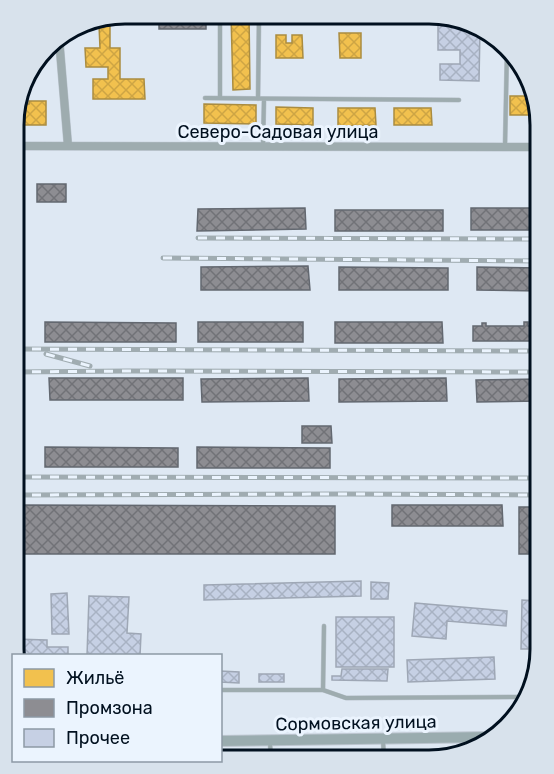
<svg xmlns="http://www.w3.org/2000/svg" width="554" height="774" font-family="Rubik,sans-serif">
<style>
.homes{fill:url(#homes-cross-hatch);stroke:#aa8c40;stroke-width:1.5}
.industry{fill:url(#industry-cross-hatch);stroke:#636870;stroke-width:1.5}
.building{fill:url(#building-cross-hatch);stroke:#9ea7b5;stroke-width:1.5}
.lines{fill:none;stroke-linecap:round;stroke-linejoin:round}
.lane-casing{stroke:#bcc5cf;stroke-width:5}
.street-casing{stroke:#bcc5cf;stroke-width:9}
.secondary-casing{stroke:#bcc5cf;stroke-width:12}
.lane{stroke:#9eacaf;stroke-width:4}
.street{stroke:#9eacaf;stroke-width:8}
.secondary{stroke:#9aacaf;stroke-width:10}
.rail-casing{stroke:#a0acb1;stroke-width:5}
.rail{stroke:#ebf4fe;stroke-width:3;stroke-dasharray:9;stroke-linecap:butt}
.labels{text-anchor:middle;stroke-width:6;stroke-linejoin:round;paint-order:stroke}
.street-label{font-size:18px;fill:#01101f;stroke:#ebf4fe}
.rim{fill:none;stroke:#01101f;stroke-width:3}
</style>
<defs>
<pattern id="homes-cross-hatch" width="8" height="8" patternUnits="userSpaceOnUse" patternTransform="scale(1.5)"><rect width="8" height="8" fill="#f2c14e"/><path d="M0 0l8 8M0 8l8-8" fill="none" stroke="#cea544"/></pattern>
<pattern id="industry-cross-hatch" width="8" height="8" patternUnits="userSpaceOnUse" patternTransform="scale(1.5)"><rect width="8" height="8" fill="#8d8d92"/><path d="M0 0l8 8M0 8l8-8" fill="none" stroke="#717277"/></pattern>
<pattern id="building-cross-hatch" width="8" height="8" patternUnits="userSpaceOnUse" patternTransform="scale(1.5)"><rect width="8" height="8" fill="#c6d0e4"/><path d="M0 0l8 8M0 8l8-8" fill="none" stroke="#a8b2c3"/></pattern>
</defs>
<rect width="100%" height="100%" fill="#dee8f3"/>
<path class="homes" d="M231,14H249L250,89L233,90Z
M99,25L110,26V48H120V79H144L145,99H93V79H108V67H86L85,48H100Z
M339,33H361V58H340Z
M276,35H286V43H292V35H302L303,58H276Z
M510,96H534L538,115H510Z
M29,101H46V125H14L15,110L18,104H29Z
M204,104L256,105V124L204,123Z
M276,107L313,108V125L276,124Z
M338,108H375L376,125L338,126Z
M394,108H431L432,125H394Z"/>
<path class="industry" d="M125,14H148V20H109Z
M159,14H206V29H159Z
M37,184H66V202H37Z
M305,208L306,229L197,231L198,209Z
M471,208H540V230H471Z
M335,210H443V231H335Z
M308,266L310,290H201V267Z
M339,267L448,268V290H339Z
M477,267L540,268V291L477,290Z
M45,322L176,323V342H45Z
M198,322H303V342H198Z
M335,322H442L443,343H335Z
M524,322H528V326H540V341H473V326H482V323H486V326H524Z
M49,378H183V400H50Z
M308,378L309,401L202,402L201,379Z
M446,378L447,401L339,402V379Z
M540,379V401L477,402L476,380Z
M302,426H331L332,443H302Z
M45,447L178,448V467H45Z
M197,447L330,448V468H197Z
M18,505L335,506V554H17Z
M392,505H502L503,526H392Z
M519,507H540V554H519Z"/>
<path class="building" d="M438,21H460L480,30L479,81L440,80V64H460V50H438Z
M361,581V596L204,600V585Z
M371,582L389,583L388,599H371Z
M67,593L69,634H52L51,594Z
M89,596L129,597L127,633L141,634L140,656H87Z
M522,600L539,601L538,649H521Z
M415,603L507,611L506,626L447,621L446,639L412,636Z
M336,617H394V667H336Z
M14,639L47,640V647H68V656H15Z
M494,657L495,679L408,682L407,660Z
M342,669H388L387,681L332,680V676H341Z
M220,671L239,672V683L220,682Z
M259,674H284V682H259Z"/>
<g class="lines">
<g class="lane-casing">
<path id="lane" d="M220,14V98
M205,98L459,100
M258,99L259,14
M263,146L264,99
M505,146L507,49
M220,690H323L346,698L526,697
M323,690L324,626
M383,740L384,760
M270,743L271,760"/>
</g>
<g class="street-casing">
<path id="street" d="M59,38L68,146
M14,146L540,147"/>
</g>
<g class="secondary-casing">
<path id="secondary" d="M220,741L491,737"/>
</g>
<use href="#lane" class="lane"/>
<use href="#street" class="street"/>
<use href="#secondary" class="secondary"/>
<g class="rail-casing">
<path id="rail" d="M198,238L540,239
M163,258L540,261
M14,349L540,351
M46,354L90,366
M14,372L128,371L540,372
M14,477L540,478
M14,495L344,494L540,495"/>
</g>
<use href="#rail" class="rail"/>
</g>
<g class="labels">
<g class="street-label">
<text x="278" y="138">Северо-Садовая улица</text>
<text transform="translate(356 723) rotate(-1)" y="6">Сормовская улица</text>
</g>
</g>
<path d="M0 0H554V774H0ZM125 24H429A101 101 0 0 1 530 125V649A101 101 0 0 1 429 750H125A101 101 0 0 1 24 649V125A101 101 0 0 1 125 24Z" fill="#d8e2ec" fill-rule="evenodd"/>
<path class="rim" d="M125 24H429A101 101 0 0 1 530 125V649A101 101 0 0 1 429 750H125A101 101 0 0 1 24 649V125A101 101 0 0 1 125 24Z"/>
<rect x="12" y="654" width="210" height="108" fill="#ebf4fe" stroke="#8d99a5" stroke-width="1.5"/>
<rect x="24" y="669" width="30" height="18" fill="#f2c14e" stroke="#8d99a5" stroke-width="1.5"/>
<text x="66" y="684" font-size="18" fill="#01101f">Жильё</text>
<rect x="24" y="699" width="30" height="18" fill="#8d8d92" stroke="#8d99a5" stroke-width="1.5"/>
<text x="66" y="714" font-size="18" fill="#01101f">Промзона</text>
<rect x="24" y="729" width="30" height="18" fill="#c6d0e4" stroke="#8d99a5" stroke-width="1.5"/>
<text x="66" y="744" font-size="18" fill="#01101f">Прочее</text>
</svg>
